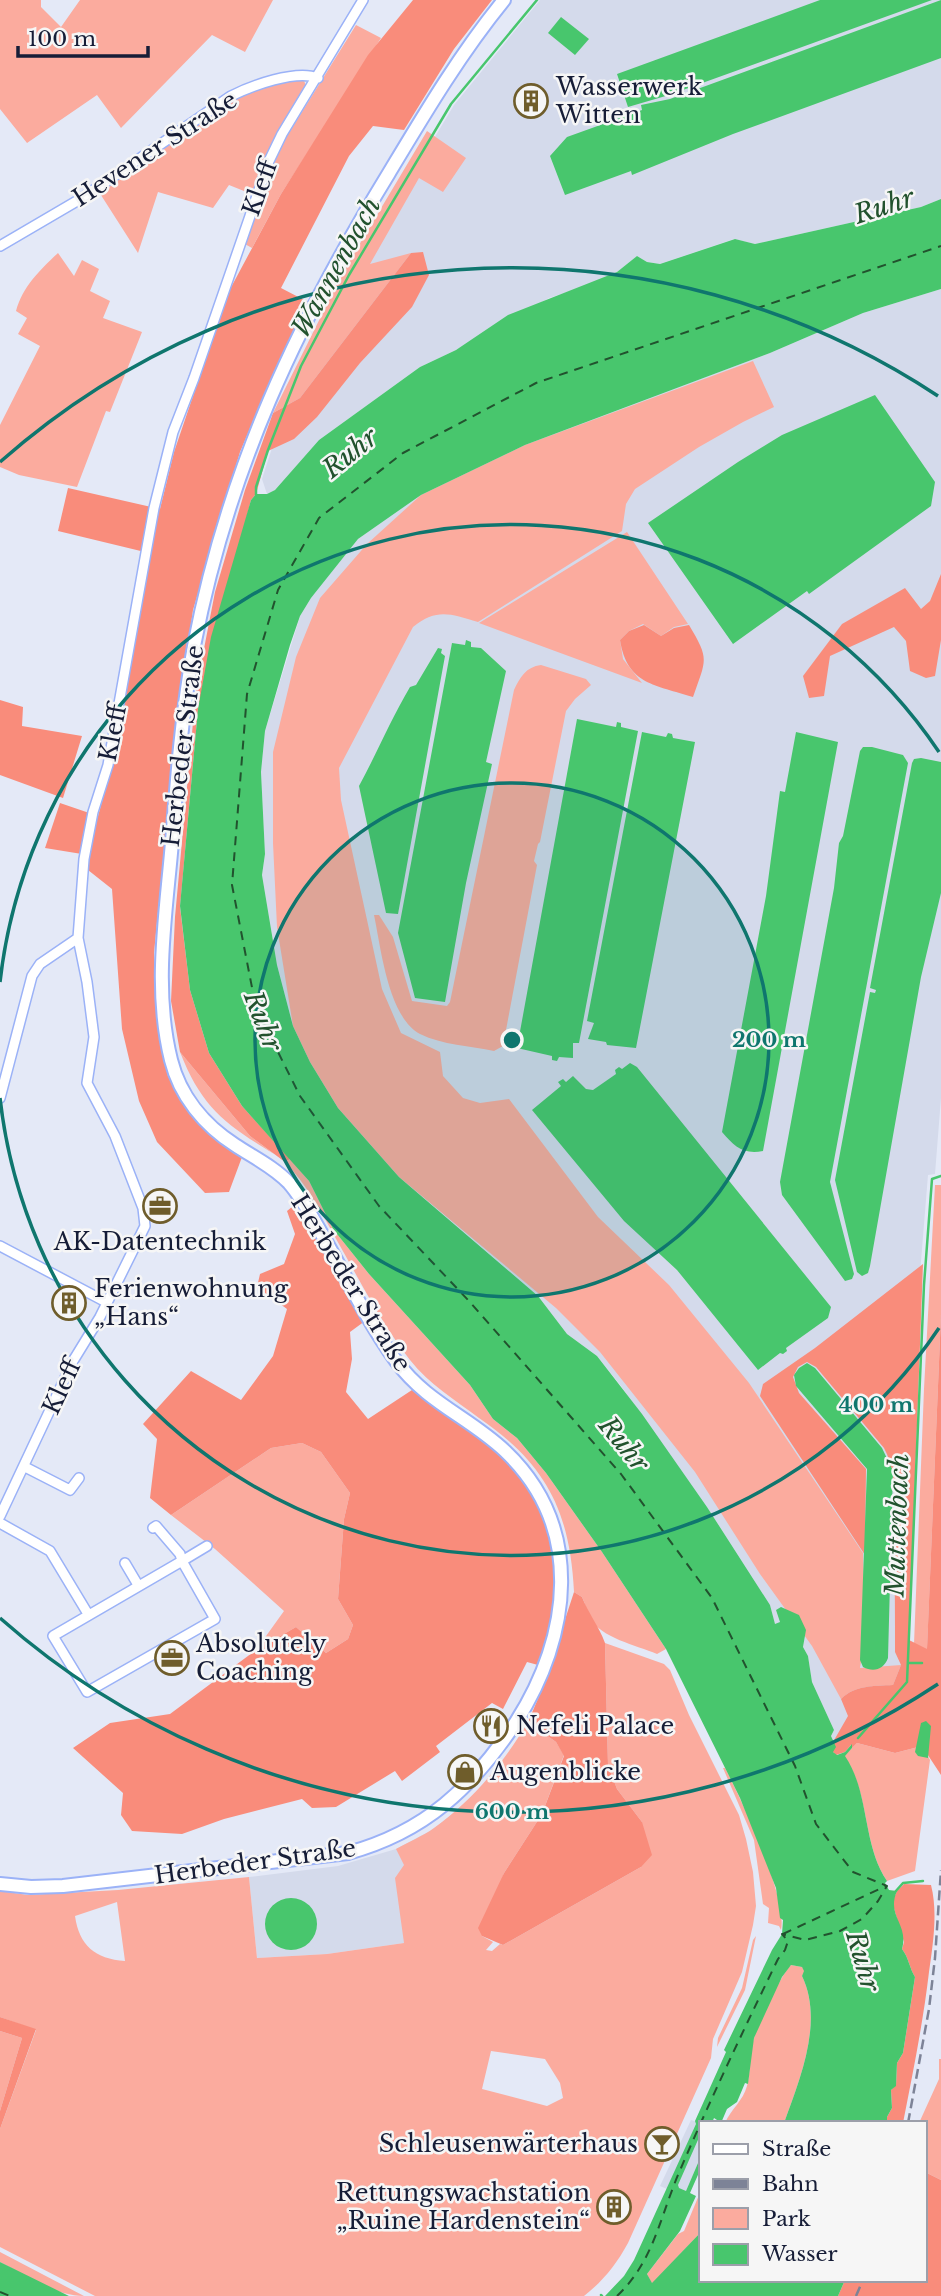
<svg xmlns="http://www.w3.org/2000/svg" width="941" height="2296" font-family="'Libre Baskerville',serif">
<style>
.built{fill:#d4daeb}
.green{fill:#fbab9e;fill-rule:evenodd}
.forest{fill:#f98c7b}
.water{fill:#48c66d}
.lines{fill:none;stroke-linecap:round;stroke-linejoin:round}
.stream{stroke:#48c66d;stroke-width:2.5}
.ferry{stroke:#22522e;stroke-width:2;stroke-dasharray:9 7;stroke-linecap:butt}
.street-casing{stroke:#9bb2f7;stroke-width:12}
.secondary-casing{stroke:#9bb2f7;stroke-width:16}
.street{stroke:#fff;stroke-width:9}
.secondary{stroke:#fff;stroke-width:12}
.rail{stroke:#7d8397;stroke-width:2.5;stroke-dasharray:10 5;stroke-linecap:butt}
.ring{fill:none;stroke:#0f766e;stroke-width:3.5}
.labels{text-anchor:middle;stroke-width:5;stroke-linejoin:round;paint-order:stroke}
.poi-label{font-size:24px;fill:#161d37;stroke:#f6f6f6;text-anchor:start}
.street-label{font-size:24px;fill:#161d37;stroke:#f6f6f6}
.water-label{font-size:26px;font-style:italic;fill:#22522e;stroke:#f6f6f6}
.centre{fill:#0f766e;stroke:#f6f6f6;stroke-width:3.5}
.ring-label{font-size:21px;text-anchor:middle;font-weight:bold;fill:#0f766e;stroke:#f6f6f6;stroke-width:5;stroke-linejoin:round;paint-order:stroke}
</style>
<rect width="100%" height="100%" fill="#e4e9f7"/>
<path class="built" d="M540,0H941V199L921,207L755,244L734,239L660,264L647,262L637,256L617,272L583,287L549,298L456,350L420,367L319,440L275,490L267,494L262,479L281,420L357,267L454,105Z
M941,289V1098L935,1174L928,1175L918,1298L904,1682L833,1742L831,1736L834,1730L812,1682L808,1656L803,1647L806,1630L780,1622L775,1625L770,1605L707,1507L621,1386L597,1356L567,1334L538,1296L427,1200L293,1026L277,965L262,875L265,854L261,772L265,731L300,616L311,598L358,539L421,495L525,445L770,353L863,313Z
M478,1794L404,1943L327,1954L257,1958L249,1877L338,1866L396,1849L432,1830Z
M691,2120L697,2122L701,2130V2156L686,2191L667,2189L660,2186Z"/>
<path class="green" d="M0,0H41V7L61,27L80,0H273L245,52L212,35L121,128L97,95L27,143L0,109Z
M356,25L381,38L281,194L252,248L243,243L273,162L282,144Z
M298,79L304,80L306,87L254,195L229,185L213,208L158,192L138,253L99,192L236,98L260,88Z
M427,131L466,158L443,192L419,178L370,264L411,253L300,398L273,413L343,272Z
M58,253L74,276L82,260L99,269L90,291L110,301L103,318L142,332L110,412L106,411L77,487L19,475L0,467V425L40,346L18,334L27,318L16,311C23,286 40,270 58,253Z
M753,361L774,407L743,422L699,447L635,489L626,504L622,531L478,622C450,614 437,608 413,627L339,768L341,800L382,989L401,1033L440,1052L443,1076L463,1098L480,1103L509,1099L598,1217L669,1285L749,1383L863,1553L865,1637L860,1668L901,1665L893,1685C874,1686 855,1685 841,1699L812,1646L760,1574L695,1472L600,1352L556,1308L399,1177L338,1108L310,1062L293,1026L277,927L273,843V752L296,657L320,598L367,544L421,495L525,445Z
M627,532L688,624L674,627L661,636L643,624L629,631L620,640L623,659L642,683L479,623Z
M541,665L586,679L591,685L575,699L566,711L540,842L538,844L534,861L537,865L503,1046L494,1051C471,1046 442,1045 420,1034C388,1017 381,948 374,915H379L393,937L412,1001L447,1006L450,1002L514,690C520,677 526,667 541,665Z
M180,1052L250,1136L274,1154C225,1124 202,1108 180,1052Z
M290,1159L309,1181L333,1229L369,1274L470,1385L493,1419L517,1438L546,1473L602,1552L666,1649L657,1654C636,1645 601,1638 590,1618C587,1611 585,1603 582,1597L574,1592C570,1511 546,1464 479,1418C455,1400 429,1384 410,1360C381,1323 359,1279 335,1237C321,1211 306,1184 285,1162Z
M935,1185H941V1314L927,1650L914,1644L924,1389Z
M302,1443L321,1452L350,1493L344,1519L338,1599L353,1625L348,1639L326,1653L296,1627L256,1650L284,1611L215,1549L171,1515L271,1448Z
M605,1643L664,1664L670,1670L689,1715L739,1815L746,1839L753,1872L756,1906L753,1925L742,1972L713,2039L711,2058L628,2243C616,2265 603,2281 584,2296H95L0,2247V2129L36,2030L0,2017V1891L28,1895L118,1890L249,1877L257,1958L327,1954L404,1943L395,1878L404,1865L396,1849C408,1842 423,1836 434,1828C473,1800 504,1762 528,1722L556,1742L564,1755L542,1814L504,1873L482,1936L493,1942L486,1950L492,1951L500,1944L503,1945L641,1867L642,1822L617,1789L608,1765ZM117,1902L125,1961C95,1959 79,1945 75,1916ZM491,2051L545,2059L560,2083L563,2098L547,2106L482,2089Z
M857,1743L895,1753L922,1746L930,1760L915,1871L887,1881C862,1844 870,1792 844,1756Z
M723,1768H725C741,1799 788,1898 781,1930L779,1926L768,1923L769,1908L763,1904L754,1840Z
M756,1936L745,1990L717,2047L718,2038L742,1988L753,1940Z
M791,1965L802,1967L805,1971L802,1976C824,2021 800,2079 784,2123H725C731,2109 743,2101 747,2086C751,2071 749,2053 754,2038C758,2024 782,1973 791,1965Z
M0,2031L22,2038L0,2111Z
M939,2059H941V2180L925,2172V2123H919L939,2079Z
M701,2175V2232L652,2284L647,2274L678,2234L684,2231L699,2195L698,2182Z
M0,2252L84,2296C55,2296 25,2275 0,2262Z"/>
<path class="forest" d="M413,0H492L454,49L404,130L373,126L349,156L281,288L308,302L268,386L240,452L193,610L175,736L154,953L157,1020L168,1076L193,1118L220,1143L242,1157L229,1192L205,1193L157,1142L139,1101L122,1029L112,889L88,870V855L45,848L60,803L98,816L112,766L149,553L58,531L68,488L160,509L174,452L228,293L281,194L368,55Z
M423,252L429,275L412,307L360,363L317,417L294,439L268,451L256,494L251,500L198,709L180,907L190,990L209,1053L242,1106L290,1159L285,1162L250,1136L180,1052L171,1001L175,917L196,690L215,592L245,490L273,413L300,398L411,253Z
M941,574V640L935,676L926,678L910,671L906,641L894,627L830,656L824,696L809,698L803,676L842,624L905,588L921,609L930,601Z
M644,625L661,636L674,628L689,625C710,660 706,659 693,697C656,685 627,685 620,640L629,631Z
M0,700L23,707L22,726L82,736L63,798L0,775Z
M298,1202L365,1321L350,1332L352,1359L346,1392L368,1419L412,1390C438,1411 468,1428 494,1450C535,1483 562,1545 555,1598C553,1621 545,1643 538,1665L527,1662L503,1709L492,1703L436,1746L440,1752L402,1781L395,1771L336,1807L312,1808L302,1799L224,1819L182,1834L132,1831L121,1815L123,1793L73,1748L110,1723L170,1714L256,1650L296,1627L326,1653L348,1639L353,1625L338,1599L344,1519L350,1493L321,1452L302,1443L271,1448L171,1515L150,1498L157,1439L143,1424L191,1371L241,1400L273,1356L287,1309L257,1287L260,1274L284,1264L295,1234L287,1211Z
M923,1264L909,1640L927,1649L941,1314V1775L922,1746L895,1753L857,1743L852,1748L851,1745L845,1752L836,1755L833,1752V1742L848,1716L841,1699C855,1685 874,1686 893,1685L901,1665L895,1652C895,1618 895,1583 894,1549C894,1516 900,1478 884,1448L816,1367L807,1362L798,1367L793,1377L799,1393L866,1469L865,1555L760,1396L763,1384L815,1348Z
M574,1592L582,1597C588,1613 599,1626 605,1643L608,1765L617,1789L642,1822L652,1855L641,1867L503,1945L482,1936L478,1928L504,1873L542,1814L564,1756L556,1742L528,1722L543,1687Z
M904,1884L931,1885C938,1912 933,1944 929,1972C923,2023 913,2072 903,2123H887V2117L892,2108L891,2090L896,2085L897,2063L903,2053L915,1977C909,1967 909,1958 902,1949L904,1942L892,1902L897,1891Z
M0,2017L36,2029L0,2129V2111L22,2038L0,2031Z
M925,2172L941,2180V2296H838L845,2280H925Z"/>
<path class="water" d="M820,0H932L669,95L628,107L617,74Z
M941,0V58L733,134L632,175L631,171L565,195L550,156L567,137L642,110L641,105L670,99Z
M561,17L589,39L575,55L548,33Z
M941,199V289L863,313L770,353L525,445L421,495L358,539L311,598L300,616L290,645L265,731L261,772L265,854L262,875L277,965L293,1026L310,1062L338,1108L399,1177L538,1296L567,1334L597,1356L642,1414L707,1507L770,1605L775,1624L780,1622L776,1610L781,1607L799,1615L806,1630L803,1647L808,1656L812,1682L834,1730L831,1736L836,1747L833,1752L837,1755L845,1752L852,1744V1748L845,1756C870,1793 862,1844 887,1881L885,1883L889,1890L897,1891C886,1916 909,1924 902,1949C909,1958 909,1967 915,1977L903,2053L897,2063L896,2086L891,2090L892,2108L887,2117V2123H784C800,2079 824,2021 802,1976L804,1971L802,1967L791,1965L782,1977L754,2038L748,2084L745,2083L737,2102L727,2109L721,2123H716L717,2120L714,2118L712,2123H701V2133L678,2185L679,2188L686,2191L701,2156V2168L690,2193L696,2196L680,2231L647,2274L652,2283L701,2232V2280H845L838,2296H605L624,2276L634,2260L696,2124L695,2121L726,2052L724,2050L772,1950L782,1934L783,1920L780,1918L776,1888L740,1798L666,1649L602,1552L546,1473L517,1438L493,1419L470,1385L369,1274L333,1229L309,1181L242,1106L209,1053L190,990L180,906L198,709L211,637L251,500L256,494H267L275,490L319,440L420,367L456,350L508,315L617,272L637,256L647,262L660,264L735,239L755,244L921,207Z
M875,395L935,482L931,506L809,594L807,591L733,644L648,523L738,462L782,435Z
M466,640L471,642V647L481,648L506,671L486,762L492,764L466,883L445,1002L415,998L398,933L452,643L465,645Z
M438,648L442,649L441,653L445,656L398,914L386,913L359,786C377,753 391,719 410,687L416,685Z
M577,719L616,727L617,722L621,723V727L638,731L579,1043H573V1058L559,1057L557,1061L552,1060V1056L517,1048Z
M642,732L666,737L668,733L672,734L673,738L695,742L636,1048L607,1045L606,1042L588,1039L594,1023L587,1021Z
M796,732L838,742L763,1151C743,1155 734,1146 722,1132L766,896L780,791L785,792Z
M863,747H872L903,755L908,763L830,1182L854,1274L852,1279L845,1281L782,1195L780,1182L834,888L839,843L843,836L860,751Z
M921,758L941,762V893L921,977L870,1266L868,1273L862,1276L857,1272L835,1180L870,992L875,993L876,990L870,988L912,763L914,759Z
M630,1063L637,1067L831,1307L828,1318L786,1348L787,1351L783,1354L780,1353L758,1370L677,1270L624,1221L532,1110L561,1086L558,1082L563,1079L566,1082L573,1076L586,1089L593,1090L616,1074L615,1070L619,1067L622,1069Z
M807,1363L815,1368L882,1448L893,1471L888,1658C884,1669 874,1673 863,1667L860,1660L867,1469L796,1386L794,1375L799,1368Z
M926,1721L931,1726L928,1758L918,1756L915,1752L921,1723Z
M265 1924a26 26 0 1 1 52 0a26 26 0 1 1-52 0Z
M0,2262L69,2296H0Z"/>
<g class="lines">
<path class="stream" d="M256,495V487L268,450L301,366L349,275L451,104L537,0
M909,1663H922
M858,1738L907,1682L924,1285L932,1179L941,1176
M895,1892L903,1883L923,1881
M601,2295L602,2296"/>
<path class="ferry" d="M783,1934L886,1886
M0,2292L10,2296
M617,2296C655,2260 660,2215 681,2168C711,2098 744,2029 778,1959L785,1950L788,1941L782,1934L805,1940L840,1931L862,1919L878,1901L887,1886L853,1872L816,1824L795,1766L712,1598L621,1474L469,1301L379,1206L300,1096L256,1008L232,885L247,694L278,590L319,518L403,453L536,383L941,246"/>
<g class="street-casing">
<path id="street" d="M0,246L82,198L231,96C251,86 296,69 318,78
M0,1098L32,976L40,964L78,938
M0,1246L106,1302
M25,1467L70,1490L79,1478
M0,1516L73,1361L100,1317L145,1226L143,1208L115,1136L87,1083L94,1037L87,982L78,938L84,859L93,812L108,765L154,508L173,432L194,378L269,161L282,134L363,0
M0,1523L50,1551L88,1614
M153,1528L156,1526L180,1554L182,1561L207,1546
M182,1561L215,1619L87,1692L53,1636Z
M125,1563L138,1585"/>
</g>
<g class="secondary-casing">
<path id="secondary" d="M0,1884L31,1887L63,1886L348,1853C425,1832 472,1788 516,1722C571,1636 585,1527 505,1451C469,1417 427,1403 396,1361C368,1322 347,1279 324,1238C313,1219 303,1199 289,1183C274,1167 253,1157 235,1145C204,1125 180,1096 171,1060C153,988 166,914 172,842C177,776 182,711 194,646C228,470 296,325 389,173C425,113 460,54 504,0"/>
</g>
<use href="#street" class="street"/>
<use href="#secondary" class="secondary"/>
<path class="rail" d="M908,2123L929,2009L935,1958L941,1870
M856,2296L863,2280"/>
</g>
<circle cx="512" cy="1040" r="257" fill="#0f766e" fill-opacity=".12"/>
<g class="ring">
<circle cx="512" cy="1040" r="257"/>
<path d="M939 1328A515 515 0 0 1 0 1098M0 982A515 515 0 0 1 939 752"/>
<path d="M938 1684A772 772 0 0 1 0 1618M0 462A772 772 0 0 1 938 396"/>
</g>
<defs>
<g id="building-ring" transform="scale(1.75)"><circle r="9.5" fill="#f6f6f6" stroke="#6f5d2b" stroke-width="1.5"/><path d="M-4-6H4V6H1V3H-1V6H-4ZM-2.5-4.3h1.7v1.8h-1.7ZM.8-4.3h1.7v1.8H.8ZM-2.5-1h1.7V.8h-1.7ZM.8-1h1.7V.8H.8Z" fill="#6f5d2b"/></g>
<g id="office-ring" transform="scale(1.75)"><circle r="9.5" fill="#f6f6f6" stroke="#6f5d2b" stroke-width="1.5"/><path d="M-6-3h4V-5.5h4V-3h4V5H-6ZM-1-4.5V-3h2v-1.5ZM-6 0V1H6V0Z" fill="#6f5d2b"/></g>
<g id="restaurant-ring" transform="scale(1.75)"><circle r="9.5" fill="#f6f6f6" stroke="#6f5d2b" stroke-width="1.5"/><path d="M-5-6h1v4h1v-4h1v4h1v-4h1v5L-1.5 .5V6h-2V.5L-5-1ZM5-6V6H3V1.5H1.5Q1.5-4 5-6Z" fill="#6f5d2b"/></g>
<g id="shop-ring" transform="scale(1.75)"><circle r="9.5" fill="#f6f6f6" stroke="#6f5d2b" stroke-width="1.5"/><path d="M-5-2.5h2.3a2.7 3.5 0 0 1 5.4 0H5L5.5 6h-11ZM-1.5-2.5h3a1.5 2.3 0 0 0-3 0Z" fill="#6f5d2b"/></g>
<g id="bar-ring" transform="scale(1.75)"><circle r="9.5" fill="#f6f6f6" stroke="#6f5d2b" stroke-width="1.5"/><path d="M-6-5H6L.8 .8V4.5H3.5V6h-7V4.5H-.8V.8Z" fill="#6f5d2b"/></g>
</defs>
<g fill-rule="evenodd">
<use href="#building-ring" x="531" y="101"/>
<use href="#office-ring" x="160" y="1206"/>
<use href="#building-ring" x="69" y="1303"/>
<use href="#office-ring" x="172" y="1658"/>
<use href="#restaurant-ring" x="491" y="1726"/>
<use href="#shop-ring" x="465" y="1772"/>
<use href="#bar-ring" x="662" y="2144"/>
<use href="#building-ring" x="614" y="2207"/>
</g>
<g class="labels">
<g class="poi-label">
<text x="556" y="95">Wasserwerk<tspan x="556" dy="28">Witten</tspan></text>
<text x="160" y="1250" text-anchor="middle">AK-Datentechnik</text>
<text x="94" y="1297">Ferienwohnung<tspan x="94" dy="28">„Hans“</tspan></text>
<text x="196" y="1652">Absolutely<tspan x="196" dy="28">Coaching</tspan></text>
<text x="516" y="1734">Nefeli Palace</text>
<text x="490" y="1780">Augenblicke</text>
<text x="638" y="2152" text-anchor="end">Schleusenwärterhaus</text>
<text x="590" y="2201" text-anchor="end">Rettungswachstation<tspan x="590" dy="28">„Ruine Hardenstein“</tspan></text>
</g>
<g class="street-label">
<text transform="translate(155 149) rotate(-33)" y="8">Hevener Straße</text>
<text transform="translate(260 188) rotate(-70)" y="8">Kleff</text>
<text transform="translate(113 733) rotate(-79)" y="8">Kleff</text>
<text transform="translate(183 746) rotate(-83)" y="8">Herbeder Straße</text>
<text transform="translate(351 1283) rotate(58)" y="8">Herbeder Straße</text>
<text transform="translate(62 1387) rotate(-65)" y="8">Kleff</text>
<text transform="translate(255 1862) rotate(-8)" y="8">Herbeder Straße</text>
</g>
<g class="water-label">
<text transform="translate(884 206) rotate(-18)" y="9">Ruhr</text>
<text transform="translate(336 267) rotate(-61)" y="9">Wannenbach</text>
<text transform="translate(350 453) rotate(-39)" y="9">Ruhr</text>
<text transform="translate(263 1021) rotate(69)" y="9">Ruhr</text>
<text transform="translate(624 1444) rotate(51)" y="9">Ruhr</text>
<text transform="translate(897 1525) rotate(-88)" y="9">Muttenbach</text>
<text transform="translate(863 1961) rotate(74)" y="9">Ruhr</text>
</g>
</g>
<circle cx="512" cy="1040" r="10" class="centre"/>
<g class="ring-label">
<text x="769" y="1047">200 m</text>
<text x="876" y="1412">400 m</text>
<text x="512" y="1819">600 m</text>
</g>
<rect x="699" y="2121" width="228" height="161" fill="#f6f6f6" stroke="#9c9faa" stroke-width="2"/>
<rect x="713" y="2144" width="35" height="10" fill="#ffffff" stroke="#9c9faa" stroke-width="2"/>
<text x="762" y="2156" font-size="21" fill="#161d37">Straße</text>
<rect x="713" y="2179" width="35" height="10" fill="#7d8397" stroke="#9c9faa" stroke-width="2"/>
<text x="762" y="2191" font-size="21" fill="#161d37">Bahn</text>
<rect x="713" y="2208" width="35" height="21" fill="#fbab9e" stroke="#9c9faa" stroke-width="2"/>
<text x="762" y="2226" font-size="21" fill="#161d37">Park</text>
<rect x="713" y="2244" width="35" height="21" fill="#48c66d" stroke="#9c9faa" stroke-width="2"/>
<text x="762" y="2261" font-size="21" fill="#161d37">Wasser</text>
<path d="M18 46v10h130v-10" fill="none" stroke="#161d37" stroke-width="3.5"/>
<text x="28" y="46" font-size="21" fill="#161d37" stroke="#f6f6f6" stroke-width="5" paint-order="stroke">100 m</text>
</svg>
